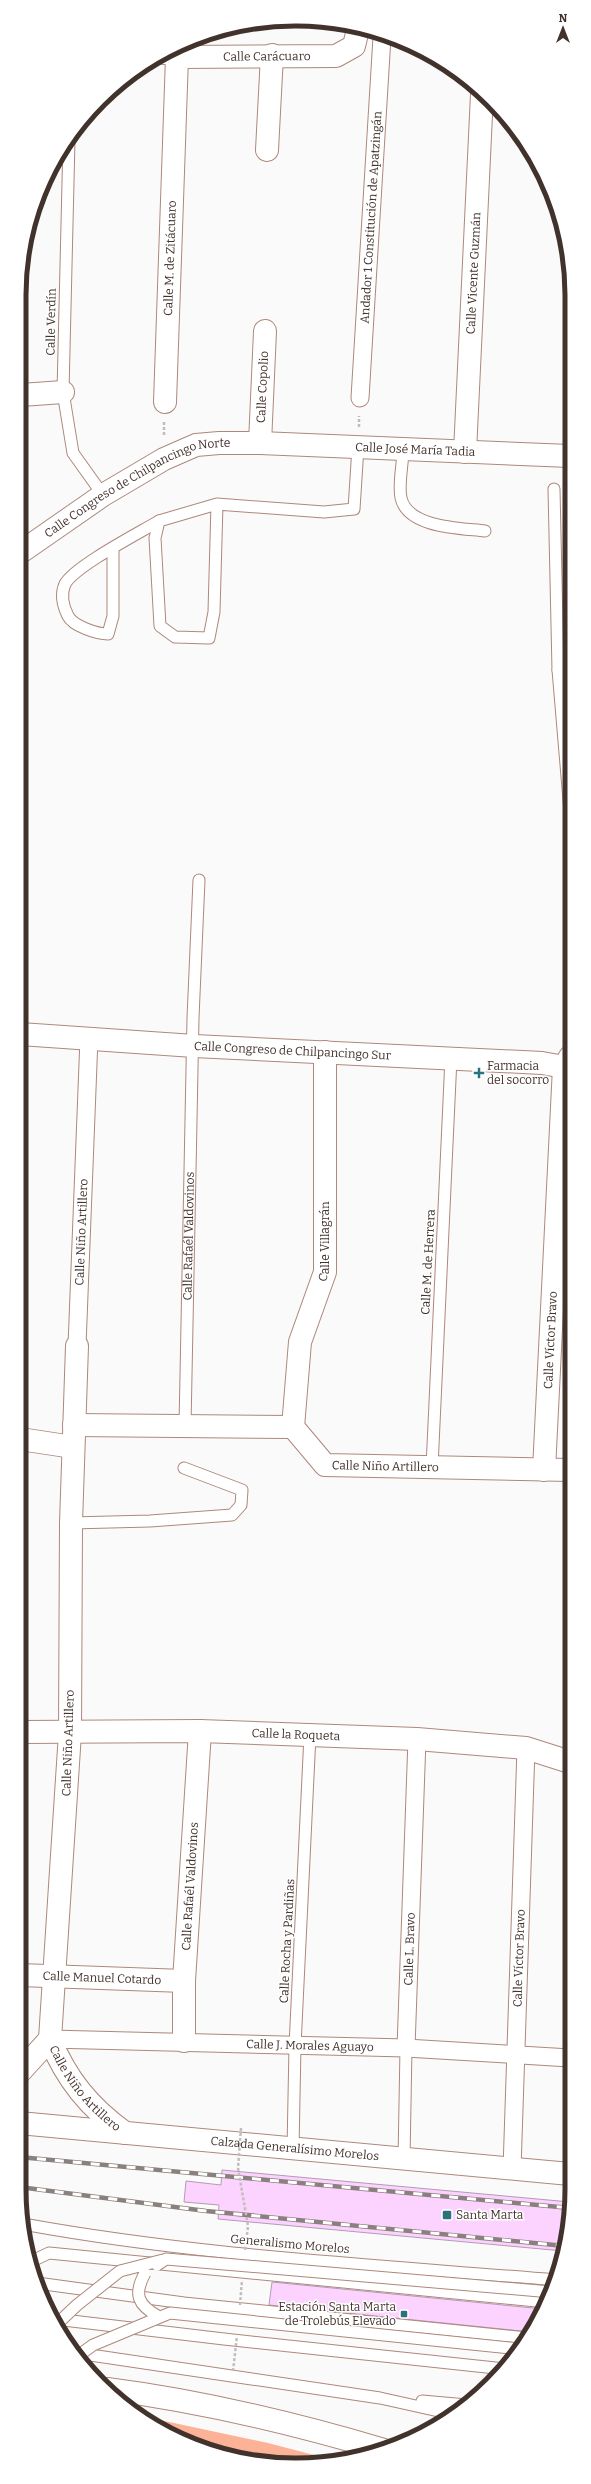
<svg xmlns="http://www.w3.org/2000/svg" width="591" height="2484" font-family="Bitter,serif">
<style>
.green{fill:#fcb297}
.building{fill:#fcd3fe;stroke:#b59ab6}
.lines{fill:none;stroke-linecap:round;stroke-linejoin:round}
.service-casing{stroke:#ad887b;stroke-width:13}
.pedestrian-casing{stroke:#ad887b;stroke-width:19}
.minor-casing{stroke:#ad887b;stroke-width:24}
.tertiary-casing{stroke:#ad887b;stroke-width:24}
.trunk-casing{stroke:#ad887b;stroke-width:24}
.path{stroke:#c2bdbc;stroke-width:2.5;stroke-dasharray:3 2;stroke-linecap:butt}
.service{stroke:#fff;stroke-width:11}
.pedestrian{stroke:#fff;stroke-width:17}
.minor{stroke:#fff;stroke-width:22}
.tertiary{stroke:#fff;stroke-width:22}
.trunk{stroke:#fff;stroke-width:22}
.rail-casing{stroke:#8a807d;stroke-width:4.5}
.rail{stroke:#fff;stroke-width:3;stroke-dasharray:9;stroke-linecap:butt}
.service-bridge-casing{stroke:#ad887b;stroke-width:13;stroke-linecap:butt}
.path-bridge{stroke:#c2bdbc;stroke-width:2.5;stroke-dasharray:3 2;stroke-linecap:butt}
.service-bridge{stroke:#fff;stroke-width:11}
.poi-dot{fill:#2a737c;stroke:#fff;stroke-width:1.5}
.labels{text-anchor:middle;stroke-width:3;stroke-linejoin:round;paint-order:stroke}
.street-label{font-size:12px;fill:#42322c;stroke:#fff}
.poi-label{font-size:12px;fill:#42322c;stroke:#fff;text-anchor:start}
.rim{fill:none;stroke:#42322c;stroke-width:5}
</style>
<rect width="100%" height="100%" fill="#fafafa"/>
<path class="green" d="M141,2416L268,2443L337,2461C326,2464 314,2463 303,2464C242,2465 192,2448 141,2416Z"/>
<path class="building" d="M222,2170L570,2202V2225L563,2251L218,2219L219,2205L184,2202L186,2181L221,2185Z
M272,2282L543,2309L531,2332L269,2305Z"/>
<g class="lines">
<g class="service-casing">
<g id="service">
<path d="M69,140L63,392L73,453L103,495"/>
<path d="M403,449C403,464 398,484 401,498C408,528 460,528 485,531"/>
<path d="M554,489L558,670L570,671"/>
<path d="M217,504L214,612L209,638L175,637L160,626L155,538L159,521L217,504L324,512L354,509L358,447"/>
<path d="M113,549V616L108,634C97,634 73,626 68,616C63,606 60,595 65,584C75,566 139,533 159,521"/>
<path d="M558,670L570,812"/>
<path id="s1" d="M185,1426L193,1018L199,880"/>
<path d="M432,1467L451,1058"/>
<path d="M71,1523L150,1521L232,1515L241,1505L242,1490L184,1468"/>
<path d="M293,2149L295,2046L310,1735"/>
<path d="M404,2159L406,2048"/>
<path d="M23,2224C198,2256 378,2265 556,2280"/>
<path d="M30,2262L49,2253L546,2302"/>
<path d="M37,2283L184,2303L527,2338"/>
<path d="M55,2319L224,2339L505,2369"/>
<path d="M77,2353L380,2398L452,2414"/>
<path d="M422,2401L467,2405"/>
</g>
</g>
<g class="pedestrian-casing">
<g id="pedestrian">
<path d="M161,55L177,57"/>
<path id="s2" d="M360,398L382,37"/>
<path id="s3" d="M77,1346L89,1038"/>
<path id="s4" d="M50,2039L406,2048L570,2058"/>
<path id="s5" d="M406,2048L417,1739"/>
<path id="s6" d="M512,2169L526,1748"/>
</g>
</g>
<g class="minor-casing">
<g id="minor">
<path d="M267,150L272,55"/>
<path d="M21,395L63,392"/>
<path id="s7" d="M165,402L177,57L336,56L354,46L358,29"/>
<path id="s8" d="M260,443L265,331"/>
<path id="s9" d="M465,452L482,94"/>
<path id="s10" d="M77,1346L71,1523L70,1733L50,2039C66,2079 90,2108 125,2133"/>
<path id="s11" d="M74,1425L293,1427L325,1465L570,1470"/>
<path id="s12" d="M293,1427L300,1342L325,1272V1052"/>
<path d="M20,1439L73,1447"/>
<path id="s13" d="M544,1470L564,1067L570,1070"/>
<path id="s14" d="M20,1732L200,1731L417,1739L526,1748L570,1762"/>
<path id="s15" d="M19,1975L184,1981"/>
<path id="s16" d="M184,2041V1981L200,1731"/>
<path d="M19,2073L50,2039"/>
</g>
</g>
<g class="tertiary-casing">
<g id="tertiary">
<path id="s17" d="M21,552L103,495L164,459L196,445L219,443H260L570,456"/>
<path id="s18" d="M20,1034L194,1046L542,1063L564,1067L570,1057"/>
<path id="s19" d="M19,2123L570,2174"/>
</g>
</g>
<g class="trunk-casing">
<path id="trunk" d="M107,2389C201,2401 293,2423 384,2450"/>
</g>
<path class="path" d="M359,427V416
M164,435V422"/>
<use href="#service" class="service"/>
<use href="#pedestrian" class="pedestrian"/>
<use href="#minor" class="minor"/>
<use href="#tertiary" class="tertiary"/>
<use href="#trunk" class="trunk"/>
<g class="rail-casing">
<path id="rail" d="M19,2157L570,2208
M19,2187L206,2211L565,2246"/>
</g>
<use href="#rail" class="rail"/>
<g class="service-bridge-casing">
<path id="service-bridge" d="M157,2265L166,2259L551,2292
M145,2273C133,2295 138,2305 159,2317
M58,2323L77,2305L120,2271L163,2260
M78,2356L93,2345L170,2313L519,2349"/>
</g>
<path class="path-bridge" d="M241,2128L238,2168L248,2226L245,2251
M240,2305L242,2280
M233,2371L237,2336"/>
<use href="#service-bridge" class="service-bridge"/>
</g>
<g class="poi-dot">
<path d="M477 1067h4v4h4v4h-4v4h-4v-4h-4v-4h4z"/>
<rect x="442" y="2210" width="10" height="10" rx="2"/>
<rect x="400" y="2310" width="8" height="8" rx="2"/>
</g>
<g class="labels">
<g class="street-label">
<text dy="4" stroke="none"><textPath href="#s7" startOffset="435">Calle Carácuaro</textPath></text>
<text dy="4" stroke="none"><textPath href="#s2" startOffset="181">Andador 1 Constitución de Apatzingán</textPath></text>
<text dy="4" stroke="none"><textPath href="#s7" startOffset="144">Calle M. de Zitácuaro</textPath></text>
<text dy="4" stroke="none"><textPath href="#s9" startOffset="179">Calle Vicente Guzmán</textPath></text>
<text transform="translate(51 322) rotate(-89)" y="4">Calle Verdín</text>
<text dy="4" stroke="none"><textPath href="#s8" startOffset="56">Calle Copolio</textPath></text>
<text dy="4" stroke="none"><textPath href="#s17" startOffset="425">Calle José María Tadia</textPath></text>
<text dy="4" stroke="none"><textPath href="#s17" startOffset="135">Calle Congreso de Chilpancingo Norte</textPath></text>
<text dy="4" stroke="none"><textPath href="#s18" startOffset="273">Calle Congreso de Chilpancingo Sur</textPath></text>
<text dy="4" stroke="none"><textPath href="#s3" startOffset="114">Calle Niño Artillero</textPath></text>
<text dy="4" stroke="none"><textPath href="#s1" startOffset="190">Calle Rafaél Valdovinos</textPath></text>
<text dy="4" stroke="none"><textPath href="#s12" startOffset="190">Calle Villagrán</textPath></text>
<text transform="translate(428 1262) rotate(-87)" y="4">Calle M. de Herrera</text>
<text dy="4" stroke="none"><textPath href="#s13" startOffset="130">Calle Víctor Bravo</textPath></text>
<text dy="4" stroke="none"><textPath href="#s11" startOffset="329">Calle Niño Artillero</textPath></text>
<text dy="4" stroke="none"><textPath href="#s14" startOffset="276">Calle la Roqueta</textPath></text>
<text transform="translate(68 1743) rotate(-88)" y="4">Calle Niño Artillero</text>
<text dy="4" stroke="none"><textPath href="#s16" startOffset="155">Calle Rafaél Valdovinos</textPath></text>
<text transform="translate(287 1941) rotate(-87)" y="4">Calle Rocha y Pardiñas</text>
<text dy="4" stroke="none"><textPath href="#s5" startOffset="99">Calle L. Bravo</textPath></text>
<text dy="4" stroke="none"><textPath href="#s6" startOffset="211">Calle Víctor Bravo</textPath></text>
<text dy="4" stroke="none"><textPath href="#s15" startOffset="83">Calle Manuel Cotardo</textPath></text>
<text dy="4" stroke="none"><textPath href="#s4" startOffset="260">Calle J. Morales Aguayo</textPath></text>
<text dy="4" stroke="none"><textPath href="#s10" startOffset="755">Calle Niño Artillero</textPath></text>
<text dy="4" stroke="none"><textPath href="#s19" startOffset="277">Calzada Generalísimo Morelos</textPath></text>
<text transform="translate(290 2244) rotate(5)" y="4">Generalismo Morelos</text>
</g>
<g class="poi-label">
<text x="487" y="1070">Farmacia<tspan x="487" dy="14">del socorro</tspan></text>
<text x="456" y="2219">Santa Marta</text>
<text x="396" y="2311" text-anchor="end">Estación Santa Marta<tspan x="396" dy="14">de Trolebús Elevado</tspan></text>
</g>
</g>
<path d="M0 0H591V2484H0ZM295 26H296A269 269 0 0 1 565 295V2189A269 269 0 0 1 296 2458H295A269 269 0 0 1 26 2189V295A269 269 0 0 1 295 26Z" fill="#fff" fill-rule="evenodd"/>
<path class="rim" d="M295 26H296A269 269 0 0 1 565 295V2189A269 269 0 0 1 296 2458H295A269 269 0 0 1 26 2189V295A269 269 0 0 1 295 26Z"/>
<g transform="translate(563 28)" stroke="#ffffff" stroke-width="3" paint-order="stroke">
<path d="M0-3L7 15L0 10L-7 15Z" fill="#42322c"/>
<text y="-6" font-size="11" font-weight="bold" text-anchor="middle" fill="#42322c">N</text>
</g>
</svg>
